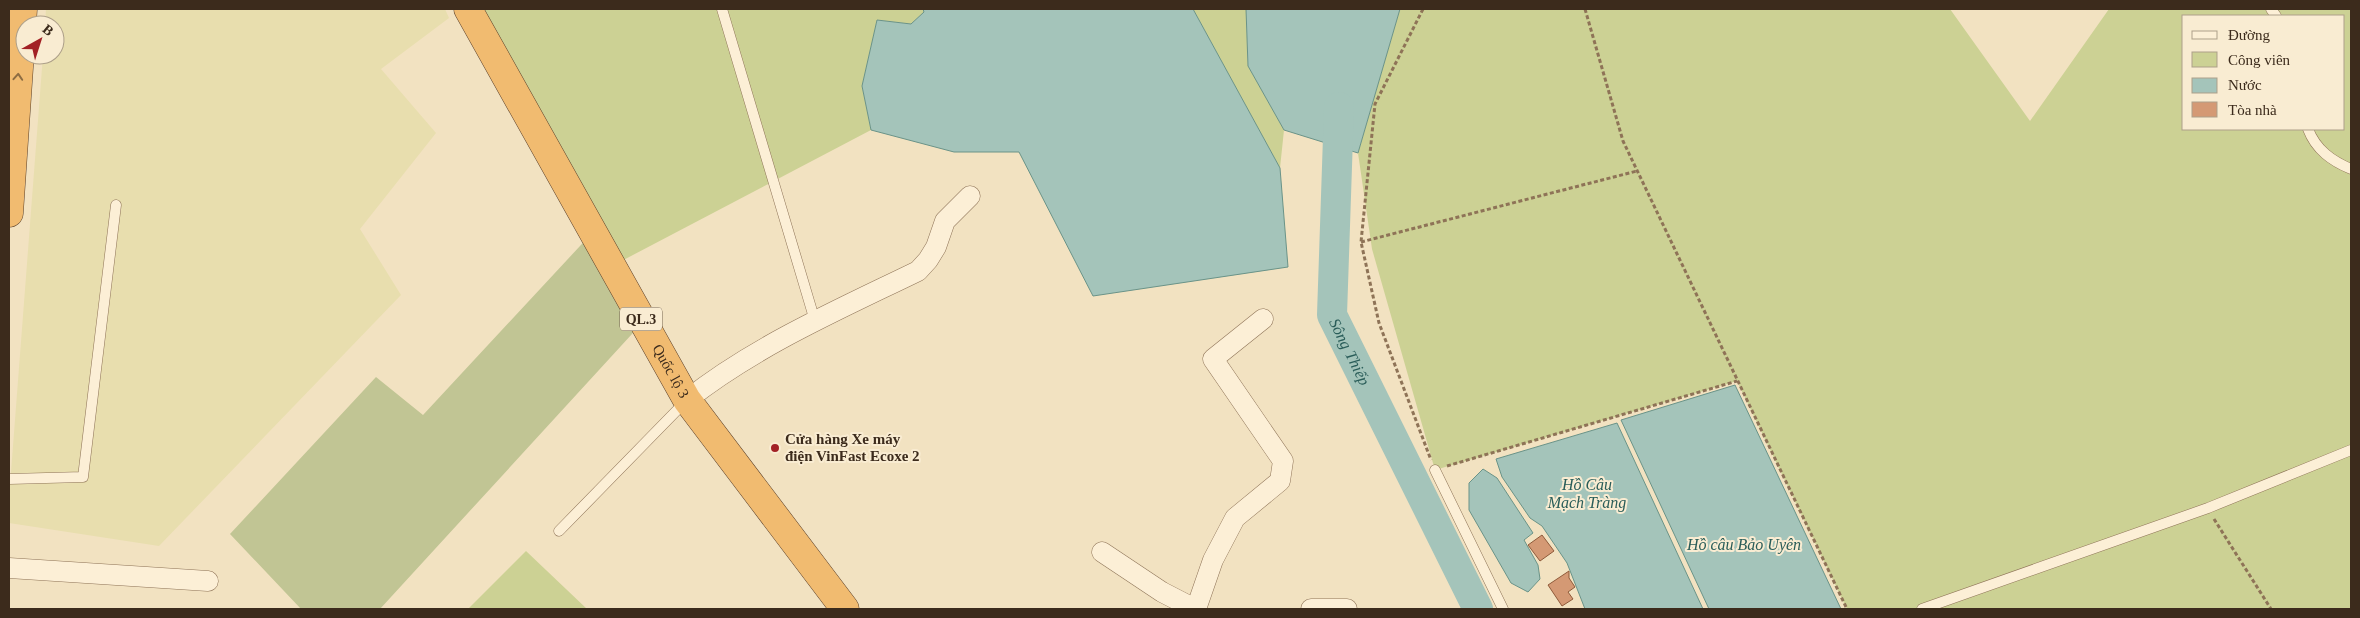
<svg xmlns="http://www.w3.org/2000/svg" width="2360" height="618" font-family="'Times New Roman',serif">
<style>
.farmland{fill:#e8deae}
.green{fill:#ccd194;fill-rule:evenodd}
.cemetery{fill:#c1c594}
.water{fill:#a4c4ba;stroke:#6a9388}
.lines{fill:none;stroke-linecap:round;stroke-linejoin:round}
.river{stroke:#a4c4ba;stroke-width:30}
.building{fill:#d49974;stroke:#8f5a3a}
.service-casing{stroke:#8e7357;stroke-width:11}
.minor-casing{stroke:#8e7357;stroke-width:21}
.trunk-casing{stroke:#5b402b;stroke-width:29}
.path{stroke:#8e7357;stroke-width:3;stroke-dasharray:4 2.5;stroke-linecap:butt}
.service{stroke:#fcefd6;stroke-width:10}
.minor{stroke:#fcefd6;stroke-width:20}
.trunk{stroke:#f1bb70;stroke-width:28}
.oneway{stroke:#8d6c42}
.poi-dot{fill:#a22125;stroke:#f9ecd2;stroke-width:2}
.labels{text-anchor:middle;stroke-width:4;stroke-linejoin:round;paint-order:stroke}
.shield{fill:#f9ecd2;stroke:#756553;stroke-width:1}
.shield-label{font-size:14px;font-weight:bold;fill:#3c2b1c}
.street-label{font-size:15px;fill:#3c2b1c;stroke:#f9ecd2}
.poi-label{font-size:15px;font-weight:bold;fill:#3c2b1c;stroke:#f9ecd2;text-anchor:start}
.water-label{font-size:16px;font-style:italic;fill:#2a5d59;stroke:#f9ecd2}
</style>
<rect width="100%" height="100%" fill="#f2e2c1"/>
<path class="farmland" d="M46,9H445L449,18L381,69L436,133L360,229L401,295L159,546L9,523V498L43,55H55V25H45Z"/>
<path class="green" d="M468,9H923L924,12L911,24L877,20L862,86L871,130L612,266Z
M1193,9H1246L1248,66L1284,130L1280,168Z
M1400,9H1950L2030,121L2109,9H2351V609H1847L1737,381L1435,470L1372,249L1358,153ZM2184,16H2344V129H2184Z
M526,551L587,609H468Z"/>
<path class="cemetery" d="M593,232L643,322L380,609H301L230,534L376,377L423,415Z"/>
<path class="water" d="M923,9H1193L1280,168L1288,267L1093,296L1019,152H954L871,130L862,86L877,20L911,24L924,12Z
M1246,9H1400L1358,153L1284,130L1248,66Z
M1735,385L1841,609H1709L1621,420Z
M1617,423L1703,609H1585L1567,563L1542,526L1530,518L1502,477L1496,459Z
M1483,469L1497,478L1533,533L1524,540L1538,565L1540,579L1528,592L1511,583L1469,510V483Z"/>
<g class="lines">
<path class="river" id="s1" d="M1339,107L1332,315L1478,609"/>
</g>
<path class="building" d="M1542,535L1554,551L1540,561L1528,545Z
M1569,571V578L1575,587L1568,592L1573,599L1562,606L1548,585Z"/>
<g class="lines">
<g class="service-casing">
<path id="service" d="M722,9L815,321
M2271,9L2276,16
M2308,129C2316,150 2332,161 2351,169
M1435,470L1503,609
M9,479L83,477L116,205
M559,531L686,401
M1922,609L2208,508L2351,450"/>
</g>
<g class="minor-casing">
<path id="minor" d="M687,400C755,346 840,309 918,271L928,260L936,247L945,221L970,196
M1102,552L1162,592L1195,609
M9,568L208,581
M1196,609L1213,560L1235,518L1280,481L1283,461L1213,359L1263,319
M1311,609H1347"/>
</g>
<g class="trunk-casing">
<g id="trunk">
<path id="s2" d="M468,9L687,400L845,609"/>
<path d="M9,213L23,9"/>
</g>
</g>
<path class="path" d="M1423,9L1375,104L1361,242L1379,323L1431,460
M1585,9L1623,141L1847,609
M1361,242L1637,171
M1447,466L1737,381
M2214,519L2271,609"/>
<use href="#service" class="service"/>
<use href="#minor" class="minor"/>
<use href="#trunk" class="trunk"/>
</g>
<defs><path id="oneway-chevron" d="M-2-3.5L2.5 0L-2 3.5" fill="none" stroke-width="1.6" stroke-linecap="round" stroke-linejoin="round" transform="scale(1.25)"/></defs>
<use class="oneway" href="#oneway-chevron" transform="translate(18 77) rotate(-86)"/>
<circle class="poi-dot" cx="775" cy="448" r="5"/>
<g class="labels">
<rect class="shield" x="620" y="307.5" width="42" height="23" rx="4"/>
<g class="shield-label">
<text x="641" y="324">QL.3</text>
</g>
<g class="street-label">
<text dy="5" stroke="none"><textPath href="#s2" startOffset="415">Quốc lộ 3</textPath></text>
</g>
<g class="poi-label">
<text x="785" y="444">Cửa hàng Xe máy<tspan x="785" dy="17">điện VinFast Ecoxe 2</tspan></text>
</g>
<g class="water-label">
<text dy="6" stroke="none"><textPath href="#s1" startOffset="249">Sông Thiếp</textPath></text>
<text x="1587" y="490">Hồ Câu<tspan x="1587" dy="18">Mạch Tràng</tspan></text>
<text x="1744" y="550">Hồ câu Bảo Uyên</text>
</g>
</g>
<rect width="2360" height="618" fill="none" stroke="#3c2b1c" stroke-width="20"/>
<rect x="2182" y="15" width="162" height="115" fill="#f9ecd2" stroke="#ad9f89"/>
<rect x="2192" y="31" width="25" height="8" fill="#fcefd6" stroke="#ad9f89"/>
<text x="2228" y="40" font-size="15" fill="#3c2b1c">Đường</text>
<rect x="2192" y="52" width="25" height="15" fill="#ccd194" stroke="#ad9f89"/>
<text x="2228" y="65" font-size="15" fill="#3c2b1c">Công viên</text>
<rect x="2192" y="78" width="25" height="15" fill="#a4c4ba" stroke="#ad9f89"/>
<text x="2228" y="90" font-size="15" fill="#3c2b1c">Nước</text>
<rect x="2192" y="102" width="25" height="15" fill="#d49974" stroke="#ad9f89"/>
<text x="2228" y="115" font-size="15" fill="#3c2b1c">Tòa nhà</text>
<g transform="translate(40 40) rotate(39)"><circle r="24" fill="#f9ecd2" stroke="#ad9f89"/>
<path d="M0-4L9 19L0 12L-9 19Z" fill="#a22125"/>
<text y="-8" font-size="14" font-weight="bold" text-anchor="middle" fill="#3c2b1c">B</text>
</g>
</svg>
